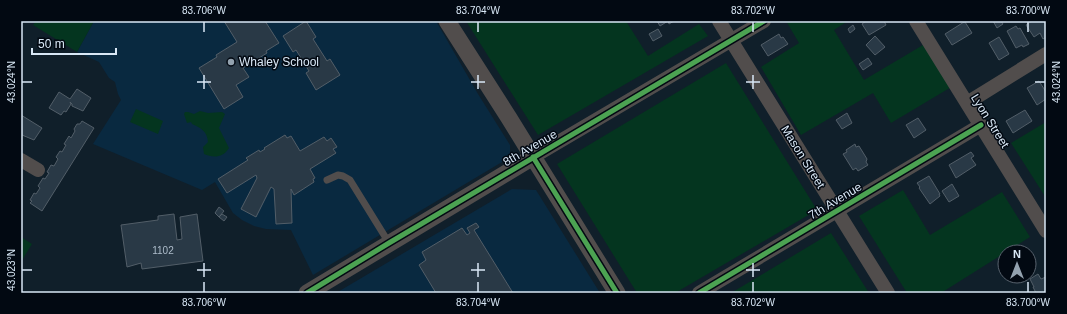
<svg xmlns="http://www.w3.org/2000/svg" width="1067" height="314" font-family="Helvetica,sans-serif">
<style>
.built{fill:#092940}
.green{fill:#04351f}
.building{fill:#293946;stroke:#525e68}
.lines{fill:none;stroke-linecap:round;stroke-linejoin:round}
.service{stroke:#514d4c;stroke-width:7}
.minor{stroke:#514d4c;stroke-width:14}
.tertiary{stroke:#514d4c;stroke-width:17}
.cycleway-casing{stroke:#020912;stroke-width:8}
.cycleway{stroke:#4ca352;stroke-width:5}
.ticks{fill:none;stroke:#d9e8f6;stroke-width:1.5}
.poi-dot{fill:#93a2af;stroke:#020912;stroke-width:1.5}
.labels{text-anchor:middle;stroke-width:3;stroke-linejoin:round;paint-order:stroke}
.number-label{font-size:10px;fill:#adbcca}
.poi-label{font-size:12px;fill:#d9e8f6;stroke:#020912;text-anchor:start}
.street-label{font-size:12px;fill:#d9e8f6;stroke:#020912}
.neatline{fill:none;stroke:#d9e8f6;stroke-width:1.5}
.ticks-label{font-size:10px;text-anchor:middle;fill:#d9e8f6}
</style>
<rect width="100%" height="100%" fill="#101f2a"/>
<path class="built" d="M94,21H436L478,94L510,145V154L507,159L313,275L291,230L266,229L254,226L242,220L233,213L215,182L202,190L93,144L121,100L118,94L115,82L109,78L99,62L77,52Z
M512,189L536,190L600,293H336Z"/>
<path class="green" d="M36,21H94L77,52L33,25Z
M466,21H626L648,56L699,24L708,36L538,135Z
M786,21H848L834,30L864,80L923,45L953,86L891,123L873,93L801,135L761,67L799,43Z
M726,63L817,210L675,293H637L557,164Z
M136,109L163,121L158,134L130,122Z
M200,111L208,113L222,112L225,114L219,128L229,148C223,158 213,158 204,154L203,147L208,142C207,131 201,128 192,124L191,122L187,123L184,114L185,112H188L194,114Z
M1046,122V198L1011,143Z
M903,190L930,235L1002,192L1030,237L941,293H907L859,216Z
M831,233L869,293H731Z
M21,237L32,244L21,262Z"/>
<path class="building" d="M224,21H265L279,43L266,51L267,53L243,68L249,77L236,85L243,97L224,109L199,68L217,57L216,55L237,42Z
M306,21L316,37L313,39L327,61L330,59L340,75L316,90L306,73L309,71L296,50L293,52L283,36Z
M657,21H674L669,24L668,21L660,26Z
M866,21H884L886,25L869,35L862,24Z
M993,21H1001L1003,24L997,28Z
M1032,21H1046V37L1043,39L1040,33L1034,37L1026,25Z
M964,22H965L972,33L952,45L945,34Z
M853,25L855,29L850,33L848,29Z
M1016,26L1018,29L1020,28L1029,44L1023,47L1022,45L1016,48L1007,31Z
M658,29L662,36L653,41L649,34Z
M779,34L781,38L783,37L788,44L768,56L761,45Z
M875,36L885,47L875,55L866,45Z
M999,37L1009,54L999,60L989,43Z
M868,58L872,64L863,70L859,64Z
M1039,81L1046,92V99L1037,105L1027,88Z
M77,89L91,98L83,111L72,106V104L70,102L71,104L66,112L64,111L61,115L49,108L59,92L70,99Z
M1025,110L1032,121L1013,133L1006,121Z
M847,113L852,123L842,129L836,120Z
M21,115L42,128L34,140L22,135Z
M918,118L926,130L914,138L906,125Z
M82,121L94,128L42,211L30,203L32,201L30,200L34,193L36,194L40,188L38,186L43,178L45,179L49,173L47,172L51,165L54,166L58,159L56,157L60,151L62,152L66,145L64,144L69,136L71,138L75,131L74,129L77,124H80Z
M285,135L287,138L291,136L300,151L324,137L327,141L331,138L337,147L333,149L336,153L310,169L315,178L313,179L314,182L294,195L291,189L292,223L276,224L274,189L271,187L256,217L241,209L257,178L256,175L227,193L218,179L248,160L246,158L259,150L260,152L265,149L264,148Z
M855,144L856,147L859,146L867,159L866,162L868,165L858,171L856,168L853,170L843,154L847,152L846,150Z
M971,152L974,156L971,158L976,165L956,178L949,165Z
M929,176L940,194H939L940,196L930,204L919,188L920,187L917,183Z
M952,184L959,196L949,202L942,191Z
M219,207L224,211L219,217L215,213Z
M174,214L177,240L182,239L180,217L197,214L203,261L142,269L141,263L127,267L121,225L158,220V216Z
M222,214L227,217L224,221L219,217Z
M476,223L479,227L474,230L513,293H436L419,265L426,260L422,252L462,228L467,235L470,233L467,228Z
M1029,253L1035,262L1029,266Z
M1038,274L1041,279L1046,277V293H1036L1033,287H1034L1030,279Z"/>
<g class="lines">
<path class="service" d="M327,180L338,175L343,176L350,180L389,243"/>
<path class="minor" d="M719,21L888,293
M916,21L1046,231
M967,103L1046,54
M533,157L764,21
M21,160L38,170
M699,293L981,125"/>
<path class="tertiary" d="M447,21L509,118L617,293
M307,293L533,157"/>
<g class="cycleway-casing">
<path id="cycleway" d="M533,157L617,293
M307,293L389,243L764,21
M699,293L981,125"/>
</g>
<use href="#cycleway" class="cycleway"/>
</g>
<path class="ticks" d="M204,22V32M478,22V32M753,22V32M1028,22V32M204,75V89M478,75V89M753,75V89M22,82H32M197,82H211M471,82H485M746,82H760M1035,82H1045M204,263V277M478,263V277M753,263V277M22,270H32M197,270H211M471,270H485M746,270H760M204,282V292M478,282V292M753,282V292M1028,282V292"/>
<circle class="poi-dot" cx="231" cy="62" r="4"/>
<g class="labels">
<g class="number-label">
<text x="163" y="254">1102</text>
</g>
<g class="poi-label">
<text x="239" y="66">Whaley School</text>
</g>
<g class="street-label">
<text transform="translate(990 121) rotate(58)" y="4">Lyon Street</text>
<text transform="translate(530 148) rotate(-30)" y="4">8th Avenue</text>
<text transform="translate(803 157) rotate(58)" y="4">Mason Street</text>
<text transform="translate(835 201) rotate(-31)" y="4">7th Avenue</text>
</g>
</g>
<rect width="1067" height="314" fill="none" stroke="#020912" stroke-width="44"/>
<g transform="translate(1017 264)"><circle r="19" fill="#020912" stroke="#58626d"/>
<path d="M0-3L7 15L0 10L-7 15Z" fill="#93a2af"/>
<text y="-6" font-size="11" font-weight="bold" text-anchor="middle" fill="#d9e8f6">N</text>
</g>
<path d="M32 48v6h84v-6" fill="none" stroke="#d9e8f6" stroke-width="2"/>
<text x="38" y="48" font-size="12" fill="#d9e8f6" stroke="#020912" stroke-width="3" paint-order="stroke">50 m</text>
<rect x="22" y="22" width="1023" height="270" class="neatline"/>
<g class="ticks-label">
<text x="204" y="14">83.706°W</text>
<text x="478" y="14">83.704°W</text>
<text x="753" y="14">83.702°W</text>
<text x="1028" y="14">83.700°W</text>
<text transform="translate(11 82) rotate(-90)" y="4">43.024°N</text>
<text transform="translate(1056 82) rotate(-90)" y="4">43.024°N</text>
<text transform="translate(11 270) rotate(-90)" y="4">43.023°N</text>
<text x="204" y="306">83.706°W</text>
<text x="478" y="306">83.704°W</text>
<text x="753" y="306">83.702°W</text>
<text x="1028" y="306">83.700°W</text>
</g>
</svg>
